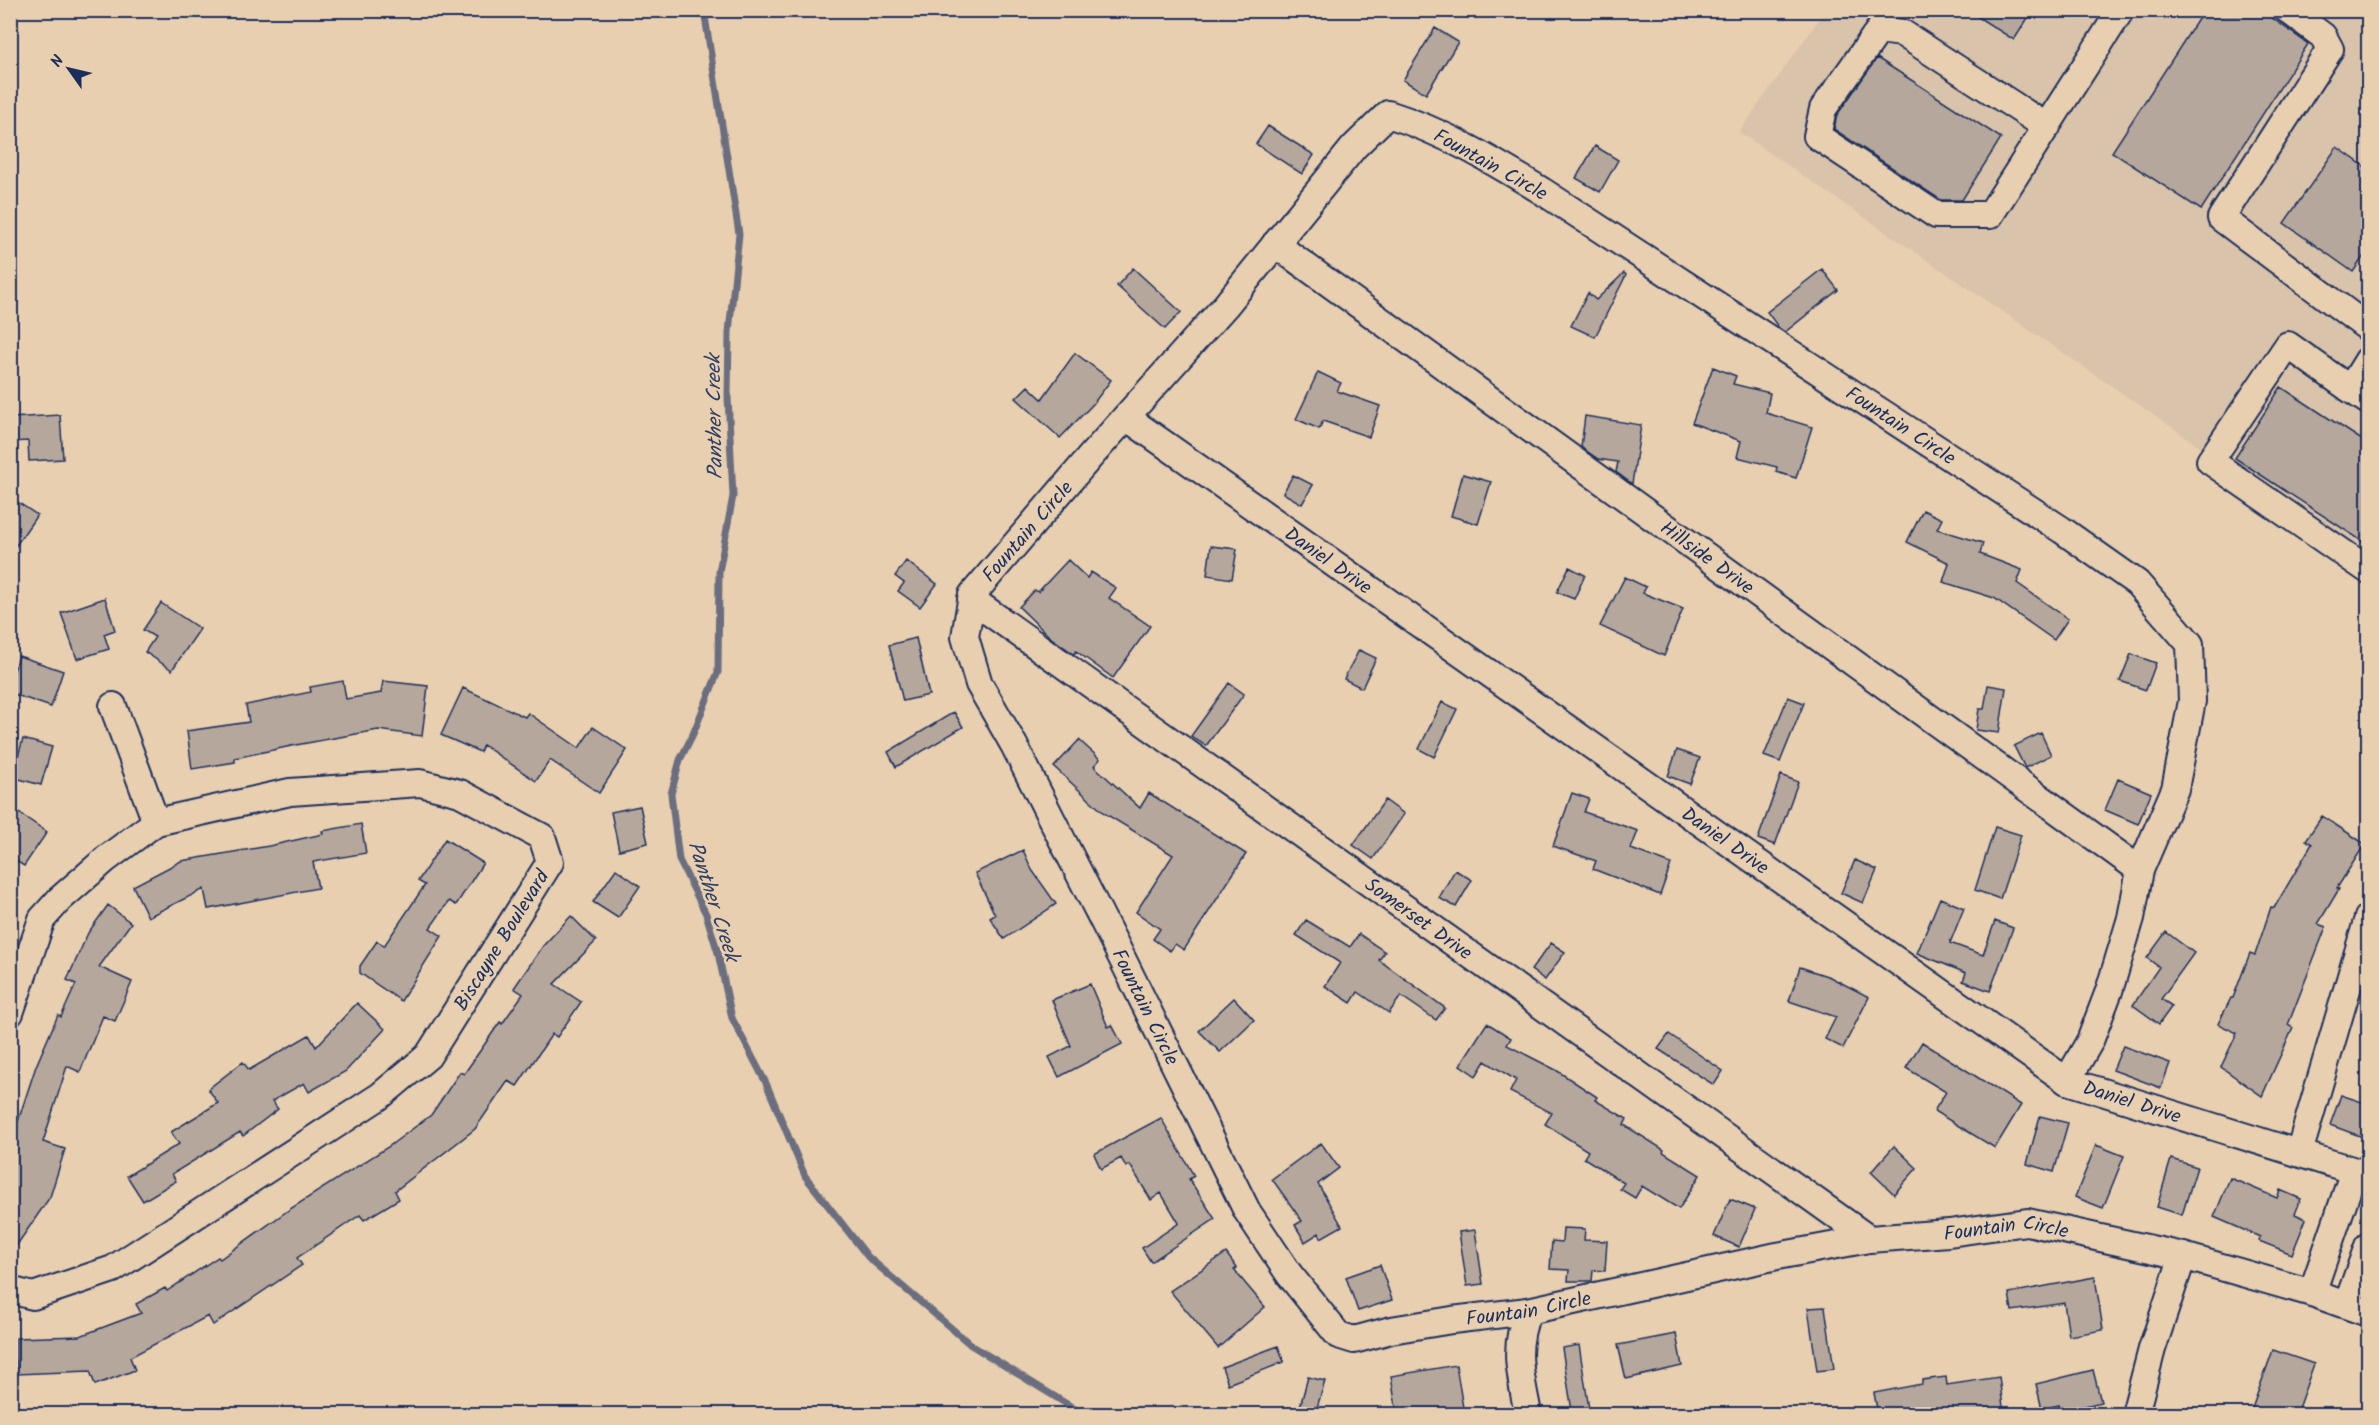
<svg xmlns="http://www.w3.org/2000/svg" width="2379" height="1425" font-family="Kalam,sans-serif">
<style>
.built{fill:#d9c3aa}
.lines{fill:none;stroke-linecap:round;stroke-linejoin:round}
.stream{stroke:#6b6e7e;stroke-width:7}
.building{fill:#b5a79c;stroke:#1b2f5e;stroke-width:1.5}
.minor-casing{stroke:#1b2f5e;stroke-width:30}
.minor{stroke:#e8cfb0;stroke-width:26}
.labels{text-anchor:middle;stroke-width:5;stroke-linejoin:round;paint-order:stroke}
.street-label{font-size:20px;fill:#1b2f5e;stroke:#e8cfb0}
.water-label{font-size:21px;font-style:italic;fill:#2f3f66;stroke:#e8cfb0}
</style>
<rect width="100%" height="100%" fill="#e8cfb0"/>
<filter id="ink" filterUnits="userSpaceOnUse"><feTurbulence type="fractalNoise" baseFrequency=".0167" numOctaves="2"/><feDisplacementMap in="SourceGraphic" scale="12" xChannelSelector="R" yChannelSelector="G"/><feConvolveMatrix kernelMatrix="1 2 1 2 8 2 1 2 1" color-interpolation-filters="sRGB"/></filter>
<g filter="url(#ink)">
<path class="built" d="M1825,11H2368V561L1739,132Z"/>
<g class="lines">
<path class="stream" d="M704,10L739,234L729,332L728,397L733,496L719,572L718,672L693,734L680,760L671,794L679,860L706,914L718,953L732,1018L766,1083L805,1176L868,1257L971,1345L1083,1414"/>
</g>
<path class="building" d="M1967,10H2033L2014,40Z
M2204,10H2261L2308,44L2201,210L2112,152Z
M1435,28L1458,42L1426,94L1403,80Z
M1877,58L2001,138L1962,200H1941L1834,129L1837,115Z
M1268,126L1314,155L1302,174L1256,144Z
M1595,146L1618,160L1600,192L1576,178Z
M2337,147L2368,169V250L2353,272L2284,223Z
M1133,268L1181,312L1165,329L1117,286Z
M1822,269L1838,290L1785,332L1779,328L1767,312Z
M1624,273L1626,275L1595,337L1571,326L1588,293L1596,300Z
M1075,353L1111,380L1093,404L1060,438L1016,398L1028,386L1042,399Z
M1713,367L1736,376L1733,384L1770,393L1766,413L1812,427L1796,478L1776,472L1777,467L1737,457L1741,441L1692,423Z
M1318,372L1341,383L1337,391L1380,406L1369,437L1323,421L1319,429L1296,419Z
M2281,387L2368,444V545L2235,458Z
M60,415L63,459L29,461L28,441L10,442V418Z
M1585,416L1641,425L1632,484L1616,472L1618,462L1598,459L1581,447Z
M1463,474L1491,482L1478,524L1451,516Z
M1293,475L1313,485L1302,504L1283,493Z
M10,497L37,515L10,554Z
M1923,510L1942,519L1937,529L1983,543L1980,554L2022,570L2017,583L2068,619L2054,640L1994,598L1943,582L1949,563L1907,542Z
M1211,546L1237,549L1232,579L1207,575Z
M1068,560L1087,578L1091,572L1116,588L1109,598L1150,626L1113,678L1076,651L1074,654L1050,637L1019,607L1035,590L1038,592Z
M906,561L937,584L920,607L898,591L904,583L895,576Z
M1569,567L1585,575L1574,599L1557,592Z
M1625,577L1646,587L1643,593L1683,609L1664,656L1600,626Z
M105,598L115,630L104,634L109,649L77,659L61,613Z
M161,603L200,629L172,670L145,652L155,637L143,630Z
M916,638L929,695L903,701L889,645Z
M1359,650L1376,658L1362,688L1344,679Z
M2131,654L2156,663L2146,690L2120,681Z
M19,656L63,671L51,707L10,693V682Z
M343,681L346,699L381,693L383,681L428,686L422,736L378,730L296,745L235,758V762L192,769L187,731L249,722L246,705L311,692L310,687Z
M1229,683L1244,694L1206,746L1191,736Z
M1988,685L2006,688L1999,733L1976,730L1979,709H1984Z
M463,688L525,717L528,713L579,748L593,727L627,750L599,793L550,760L536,781L483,745L480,752L441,735Z
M1788,697L1804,703L1780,762L1764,756Z
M1442,702L1457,709L1434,757L1419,749Z
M954,712L963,727L896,767L888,752Z
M2041,733L2051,755L2025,768L2014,746Z
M23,739L52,747L41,785L12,777Z
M1079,740L1100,759L1094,766L1140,808L1149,793L1246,854L1184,950L1175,944L1170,951L1153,939L1160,929L1136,912L1173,855L1104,813L1054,767Z
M1677,750L1700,758L1690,784L1668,776Z
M1781,775L1798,782L1775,845L1758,839Z
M2118,779L2151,793L2138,824L2105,810Z
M1572,793L1589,799L1584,812L1638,831L1631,849L1671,864L1660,895L1593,869L1596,861L1553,846Z
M1385,800L1404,814L1373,859L1353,845Z
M640,806L648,843L619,850L611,812Z
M10,807L47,832L24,866L10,857Z
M2322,816L2365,844L2337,888L2339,889L2318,924L2326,927L2288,1025L2293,1028L2262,1096L2221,1067L2237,1033L2218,1024L2231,998H2233L2250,953L2255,955L2271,907L2274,908L2312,844L2306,840Z
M361,824L366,853L313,862L318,888L208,909L204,889L148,917L133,886L181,861L269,846L323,834L322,831Z
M1995,827L2021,835L2000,899L1975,890Z
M445,839L483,863L456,905L449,901L430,928L442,936L401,1001L360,973V966L377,941L384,946L425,885L418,881Z
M1023,850L1032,870L1056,904L1004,939L990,918L995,915L975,873Z
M1855,860L1877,870L1863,903L1841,893Z
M616,869L640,886L618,918L593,902Z
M1455,870L1472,880L1456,907L1439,898Z
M1940,898L1964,908L1950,943L1983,955L1995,921L2013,928L1990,991L1963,981L1966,973L1917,953Z
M108,905L131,923L99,967L132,982L115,1021L103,1016L80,1072L67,1066L43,1142L65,1149L50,1197L10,1255V1150L20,1115L36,1066L58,1015L61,1017L76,984L67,980L88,933Z
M571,916L596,941L554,984L581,1002L557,1037L552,1034L517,1086L508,1081L475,1129L395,1191L399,1199L364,1220L360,1215L297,1258L302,1265L213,1325L208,1316L130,1357L135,1370L95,1385L90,1371L16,1374V1338L80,1336L141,1313L136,1304L165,1288L167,1291L218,1257L220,1259L290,1209L388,1147L431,1115L460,1072L464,1074L500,1022L502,1024L523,994L514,988L543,946Z
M1306,920L1350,947L1359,934L1385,952L1379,960L1445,1008L1436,1020L1401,996L1389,1013L1358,992L1351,1003L1325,986L1340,963L1296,935Z
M2166,932L2194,953L2161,999L2172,1006L2159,1024L2133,1005L2159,967L2147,958Z
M1551,943L1565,952L1545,980L1531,970Z
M1800,967L1830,977L1869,997L1843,1048L1825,1039L1836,1017L1789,1001Z
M1090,984L1108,1027L1112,1025L1122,1044L1059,1077L1049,1057L1071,1046L1052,1000Z
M1234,998L1254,1020L1220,1052L1199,1031Z
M357,1003L385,1029L346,1071L309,1092L304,1083L272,1101L278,1109L243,1136L240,1132L172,1174L176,1181L143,1201L127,1176L179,1144L171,1132L218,1103L208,1089L243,1062L249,1070L309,1035L316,1047Z
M1487,1023L1511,1038L1507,1045L1556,1070L1597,1097L1595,1100L1627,1119L1624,1125L1664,1150L1663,1152L1700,1175L1679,1209L1642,1186L1635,1198L1620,1189L1624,1183L1584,1158L1588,1151L1545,1124L1552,1113L1510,1092L1516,1080L1485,1061L1476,1076L1460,1065Z
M1669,1034L1723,1071L1714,1085L1658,1049Z
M1922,1042L2021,1105L1995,1148L1934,1111L1946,1092L1906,1068Z
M2123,1046L2170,1063L2161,1088L2113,1070Z
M2341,1095L2368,1104V1139L2330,1125Z
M2040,1116L2068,1123L2054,1172L2027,1164Z
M1161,1118L1194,1176L1189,1179L1215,1219L1151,1262L1142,1248L1179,1223L1161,1193L1151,1200L1130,1165L1126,1167L1121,1158L1101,1169L1094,1154Z
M1321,1143L1339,1168L1318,1184L1342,1226L1321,1238L1319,1233L1305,1242L1295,1225L1302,1221L1272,1179Z
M2096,1145L2124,1156L2103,1208L2075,1197Z
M1894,1146L1917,1168L1894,1194L1871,1172Z
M2171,1159L2197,1167L2182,1215L2157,1207Z
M2230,1178L2277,1198L2280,1190L2301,1199L2295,1214L2306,1219L2292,1254L2259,1241L2260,1237L2214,1217Z
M1730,1199L1755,1209L1739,1247L1714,1236Z
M1563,1228L1585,1229L1584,1240L1607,1241L1605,1271L1593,1270L1592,1281H1568L1569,1270L1550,1269L1552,1241L1562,1242Z
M1475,1230L1483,1284L1467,1286L1459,1232Z
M1226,1253L1237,1268L1234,1270L1265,1307L1218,1348L1170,1291Z
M1380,1265L1392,1300L1358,1311L1346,1277Z
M2095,1277L2103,1330L2069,1336L2064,1303L2012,1311L2009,1293Z
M1825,1307L1834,1369L1817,1371L1808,1308Z
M1676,1334L1682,1366L1626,1379L1618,1345Z
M1579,1345L1589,1409L1572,1411L1562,1348Z
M1278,1346L1284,1362L1228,1384L1222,1367Z
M2273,1350L2314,1364L2296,1414H2250Z
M1456,1365L1464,1414H1397L1391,1376Z
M2093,1370L2101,1402L2061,1412L2059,1405L2042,1409L2036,1384Z
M1308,1377L1325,1381L1315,1414H1298Z
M1946,1377L1947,1385L1999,1377L2004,1414H1878L1874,1393L1922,1384V1380Z"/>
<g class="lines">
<g class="minor-casing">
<g id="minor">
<path d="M2288,10L2323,36L2330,49L2221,218L2368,328"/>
<path d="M2047,127L1902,33L1879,30L1823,109L1817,136L1936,215H1990L2121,10"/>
<path id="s1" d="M1275,244L2140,870"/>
<path d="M2368,360L2350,389L2368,401"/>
<path d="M2350,389L2288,345L2210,461L2368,570"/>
<path id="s2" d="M1126,417L2067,1081L2368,1175"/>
<path id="s3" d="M971,599L1869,1239"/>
<path d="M113,706L156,822"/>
<path d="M10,1013L42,919L60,899L106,859L156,822L290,792L420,783L460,793L542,837L550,862L428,1056L380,1096L113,1269L33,1296L10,1290"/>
<path id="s4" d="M2067,1081L2090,1041L2109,991L2131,918L2140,870L2175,789L2192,701L2190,644L2137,583L2062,530L1542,191C1491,160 1445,132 1388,114L1354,147L1226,305L1090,457L972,595L965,637L979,684L1014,745L1115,944L1247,1211L1289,1274L1338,1335L1354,1340L1391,1330L1452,1320L1528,1311L1777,1256L1869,1239L1949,1233L2027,1222L2183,1256L2312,1293L2368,1313"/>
<path d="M2299,1153L2368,918"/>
<path d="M2312,1293L2354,1171"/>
<path d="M2347,1305L2368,1246"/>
<path d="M1528,1311C1512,1350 1521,1375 1528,1414"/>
<path d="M2135,1414L2152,1349L2183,1256"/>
</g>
</g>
<use href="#minor" class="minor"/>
</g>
</g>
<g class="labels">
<g class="street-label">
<text transform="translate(1491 164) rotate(29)" y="7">Fountain Circle</text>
<text transform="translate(1901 425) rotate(33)" y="7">Fountain Circle</text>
<text transform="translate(1027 531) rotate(-49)" y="7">Fountain Circle</text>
<text dy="7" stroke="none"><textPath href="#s1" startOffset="534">Hillside Drive</textPath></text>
<text dy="7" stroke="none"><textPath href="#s2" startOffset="248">Daniel Drive</textPath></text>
<text dy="7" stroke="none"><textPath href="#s2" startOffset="734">Daniel Drive</textPath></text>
<text dy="7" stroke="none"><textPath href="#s3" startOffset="550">Somerset Drive</textPath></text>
<text transform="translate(501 940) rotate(-58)" y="7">Biscayne Boulevard</text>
<text dy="7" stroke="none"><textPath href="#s4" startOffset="2517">Fountain Circle</textPath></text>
<text dy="7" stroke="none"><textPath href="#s2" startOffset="1220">Daniel Drive</textPath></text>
<text dy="7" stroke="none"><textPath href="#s4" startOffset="3579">Fountain Circle</textPath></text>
<text dy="7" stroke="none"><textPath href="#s4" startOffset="3093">Fountain Circle</textPath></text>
</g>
<g class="water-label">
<text transform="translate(714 417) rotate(-91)" y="7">Panther Creek</text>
<text transform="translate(714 901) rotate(72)" y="7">Panther Creek</text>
</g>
</g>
<rect width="2379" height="1425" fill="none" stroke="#e8cfb0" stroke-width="36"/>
<rect x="18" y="18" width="2343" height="1389" fill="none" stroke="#1b2f5e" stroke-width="2" filter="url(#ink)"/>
<g transform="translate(69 69) rotate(304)" stroke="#e8cfb0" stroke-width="4.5" paint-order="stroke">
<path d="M0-4.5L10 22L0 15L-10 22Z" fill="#1b2f5e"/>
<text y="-9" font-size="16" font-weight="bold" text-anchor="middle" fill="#1b2f5e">N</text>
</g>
</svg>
